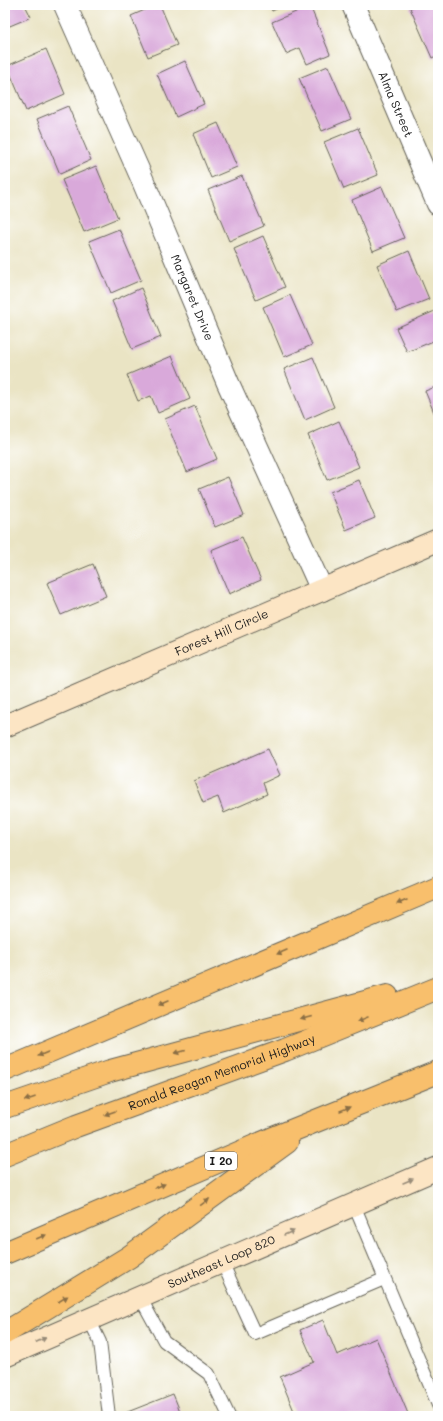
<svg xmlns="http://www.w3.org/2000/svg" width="443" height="1421" font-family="Mali,sans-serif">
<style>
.building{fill:#d9a9da}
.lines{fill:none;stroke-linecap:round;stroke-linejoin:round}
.lane-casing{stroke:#646257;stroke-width:14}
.street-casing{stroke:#646257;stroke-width:24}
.secondary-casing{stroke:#646257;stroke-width:24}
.highway-casing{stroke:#646257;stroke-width:24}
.lane{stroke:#fff;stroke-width:12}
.street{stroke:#fff;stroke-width:22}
.secondary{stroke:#fce5c4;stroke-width:22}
.highway{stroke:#f8bf6c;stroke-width:22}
.oneway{fill:#8a6e44}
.oneway2{fill:#978b78}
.labels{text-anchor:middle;stroke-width:3;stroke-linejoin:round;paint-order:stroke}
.shield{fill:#fff;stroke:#606060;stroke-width:1}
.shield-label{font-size:11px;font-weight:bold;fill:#1c1c1c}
.street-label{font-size:12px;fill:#1c1c1c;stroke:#fff}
</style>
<rect width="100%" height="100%" fill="#fff"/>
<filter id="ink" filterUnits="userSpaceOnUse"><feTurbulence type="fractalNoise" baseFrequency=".025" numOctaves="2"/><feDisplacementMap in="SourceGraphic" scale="8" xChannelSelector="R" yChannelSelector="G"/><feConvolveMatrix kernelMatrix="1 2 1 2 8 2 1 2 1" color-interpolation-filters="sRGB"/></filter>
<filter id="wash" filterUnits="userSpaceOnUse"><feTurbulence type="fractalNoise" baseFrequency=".012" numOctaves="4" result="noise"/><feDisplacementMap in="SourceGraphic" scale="16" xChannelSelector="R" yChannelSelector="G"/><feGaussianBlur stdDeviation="0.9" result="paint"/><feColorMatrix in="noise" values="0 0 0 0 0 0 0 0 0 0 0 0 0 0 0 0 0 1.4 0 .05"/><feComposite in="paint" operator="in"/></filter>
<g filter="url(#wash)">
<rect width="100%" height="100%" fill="#eae4c4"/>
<g id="blocks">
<path class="building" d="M5,5H25L31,17L5,28Z
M156,5H160L177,45L148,57L131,16Z
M270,5H285L272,11Z
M417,5H438V55L432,58L410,8Z
M310,6L330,54L307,64L300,48L286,54L272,22Z
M46,49L65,94L26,111L7,66Z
M185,61L204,104L176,117L157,74Z
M328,66L351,119L322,131L299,78Z
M68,106L91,160L60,174L37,119Z
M218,123L237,167L211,178L193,134Z
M358,128L378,175L344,189L324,142Z
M96,166L118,218L84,232L62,180Z
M242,176L264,226L229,241L208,190Z
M382,187L404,238L373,251L352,200Z
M119,229L141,280L111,293L89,241Z
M263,236L285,287L256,300L234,249Z
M409,251L429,299L397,312L377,265Z
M141,288L161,337L132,349L112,301Z
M290,295L312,345L284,357L263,307Z
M437,310L438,339L407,352L396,328Z
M172,356L190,399L158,413L151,396L138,401L127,375Z
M313,357L334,407L305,420L284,369Z
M438,386V422L425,391Z
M195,406L217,459L187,472L165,419Z
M339,421L359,467L327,480L308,435Z
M228,477L244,515L215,527L199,489Z
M359,480L375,518L346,530L330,492Z
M242,537L261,580L229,594L211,550Z
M93,564L106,596L61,615L47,583Z
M268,749L280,775L263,783L267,794L224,813L218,797L203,803L194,781Z
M323,1320L337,1355L376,1338L409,1416H296L280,1377L314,1362L300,1330Z
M173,1394L182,1416H126L125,1413Z"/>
</g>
</g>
<g filter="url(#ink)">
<use href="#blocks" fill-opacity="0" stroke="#646257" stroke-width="1"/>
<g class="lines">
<g class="lane-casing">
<path id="lane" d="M354,1205L438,1405
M222,1262L255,1334L384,1279
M140,1297L164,1341L209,1374L229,1416
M89,1319L100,1342L109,1416"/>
</g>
<g class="street-casing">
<g id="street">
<path id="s1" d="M65,5L140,174L228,383L322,590"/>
<path id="s2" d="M353,5L438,204"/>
</g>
</g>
<g class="secondary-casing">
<g id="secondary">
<path id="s3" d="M5,726L438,540"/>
<path id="s4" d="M5,1356L438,1168"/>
</g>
</g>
<g class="highway-casing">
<g id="highway">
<path d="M5,1070L438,887"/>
<path d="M5,1107L110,1071L387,996"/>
<path id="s5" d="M5,1155L76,1126L285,1050L438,988"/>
<path d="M5,1253L271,1139L438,1072"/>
<path d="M5,1333L129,1257L287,1142"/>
</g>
</g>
<use href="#lane" class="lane"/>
<use href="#street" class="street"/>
<use href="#secondary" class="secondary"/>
<use href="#highway" class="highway"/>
</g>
<defs><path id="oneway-solid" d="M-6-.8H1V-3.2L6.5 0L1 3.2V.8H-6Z"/></defs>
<g class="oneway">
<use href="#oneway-solid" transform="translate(402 902) rotate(157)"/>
<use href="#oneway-solid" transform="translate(282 952) rotate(157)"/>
<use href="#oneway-solid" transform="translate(163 1003) rotate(157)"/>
<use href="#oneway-solid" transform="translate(306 1018) rotate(165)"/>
<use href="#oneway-solid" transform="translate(363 1019) rotate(158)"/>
<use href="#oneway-solid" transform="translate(180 1052) rotate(165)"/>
<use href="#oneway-solid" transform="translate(43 1054) rotate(157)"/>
<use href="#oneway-solid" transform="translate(30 1099) rotate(161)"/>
<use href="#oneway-solid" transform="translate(345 1109) rotate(-22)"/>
<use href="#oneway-solid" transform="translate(110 1113) rotate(160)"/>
<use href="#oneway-solid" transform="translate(160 1186) rotate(-23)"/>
<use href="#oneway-solid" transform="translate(205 1202) rotate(-36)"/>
<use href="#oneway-solid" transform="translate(41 1237) rotate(-23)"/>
<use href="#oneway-solid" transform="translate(63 1299) rotate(-32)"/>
</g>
<g class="oneway2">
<use href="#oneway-solid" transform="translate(408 1181) rotate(-23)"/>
<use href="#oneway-solid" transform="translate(289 1233) rotate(-23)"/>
<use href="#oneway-solid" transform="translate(41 1340) rotate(-24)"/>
</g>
</g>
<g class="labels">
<rect class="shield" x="205" y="1152" width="32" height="18" rx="3"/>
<g class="shield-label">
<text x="221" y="1165">I 20</text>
</g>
<g class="street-label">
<text dy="4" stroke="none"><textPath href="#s2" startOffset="108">Alma Street</textPath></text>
<text dy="4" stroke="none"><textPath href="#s1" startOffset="319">Margaret Drive</textPath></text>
<text dy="4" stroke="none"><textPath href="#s3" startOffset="236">Forest Hill Circle</textPath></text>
<text dy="4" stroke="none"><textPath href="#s5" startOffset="232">Ronald Reagan Memorial Highway</textPath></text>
<text dy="4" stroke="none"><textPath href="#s4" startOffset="236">Southeast Loop 820</textPath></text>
</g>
</g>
<rect width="443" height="1421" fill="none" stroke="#fff" stroke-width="20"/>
</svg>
